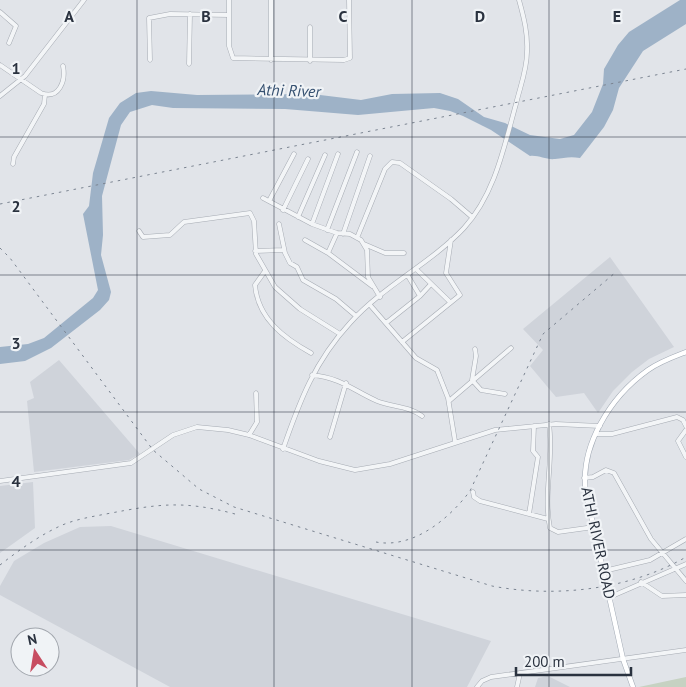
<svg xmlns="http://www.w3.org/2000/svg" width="686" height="687" font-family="'PT Sans',sans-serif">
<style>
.built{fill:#cfd3da}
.green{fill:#c6d2c2}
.water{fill:#9eb2c7}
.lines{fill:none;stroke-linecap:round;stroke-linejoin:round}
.minor-casing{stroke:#a6abb3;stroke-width:5}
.major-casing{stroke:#a1a9b4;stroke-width:5.5}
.minor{stroke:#f3f5f7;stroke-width:4}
.major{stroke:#fff;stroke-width:4.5}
.rail{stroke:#7b8491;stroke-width:1;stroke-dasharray:2.5 5;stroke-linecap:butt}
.grid{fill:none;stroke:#2a323f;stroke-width:1;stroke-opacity:0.55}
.labels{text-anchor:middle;stroke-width:4.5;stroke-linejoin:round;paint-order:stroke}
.street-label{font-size:15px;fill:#2a323f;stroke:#f0f3f6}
.water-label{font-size:16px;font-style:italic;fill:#365171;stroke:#f0f3f6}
.grid-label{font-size:16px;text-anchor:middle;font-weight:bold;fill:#2a323f;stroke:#f0f3f6;stroke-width:4.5;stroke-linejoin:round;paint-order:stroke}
</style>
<rect width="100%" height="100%" fill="#e1e4e9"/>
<path class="built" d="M610,257L674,347L649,359L632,372L613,391L598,413L584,393L556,397L530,366L543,350L523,329Z
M59,360L140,454L129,460L34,472L27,401L34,398L30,382Z
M33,482L35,528L0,553V486Z
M111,526L491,641L467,687H170L0,595V586L14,561L44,543L80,527Z
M548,676L570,687H535L538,678Z"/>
<path class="green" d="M686,677V687H639Z"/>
<path class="water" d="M680,0H686V24L643,51L619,88L613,110L604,127L580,158C570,156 564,158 555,159C546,160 539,155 530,156L491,130L463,116L450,111L434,108L358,115L285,109L173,108L152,105L130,112L121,125L102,196L103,235L101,255L111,292L109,300L100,310L51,348L25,361L0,364V347L28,344L44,338L93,298L98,290L83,214L89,206L93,173L109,118L120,103L136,93L151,91L197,95L312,94L361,100L392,94L440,93L458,99L484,117L505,123L530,135L560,139L574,135L592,112L603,84L604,69L618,45L629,32Z"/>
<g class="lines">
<g class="minor-casing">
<path id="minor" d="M271,0V60
M0,12L16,26L9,43
M229,15V46L233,58L344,60L350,58L349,0
M150,60L149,18L170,14L229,15V0
M310,61V27
M189,64L190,14
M0,65L41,93C59,100 66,81 63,66
M0,96L25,76L84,0
M13,164L14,157L44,104L45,95
M263,198L312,224L337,233L350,234L361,240L367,250L368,277L380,297
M269,201L294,154
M283,210L308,159
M298,217L325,155
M279,224L285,253L290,263L297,267L303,280L336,299L356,316
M312,224L338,154
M327,230L357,152
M139,231L143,237L170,235L184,222L250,213L254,221L256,254L275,287L300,309L340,334
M337,233L328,253L372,286
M343,234L370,156
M357,238L385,169L392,162L400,163L451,199L472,217
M305,240L328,253
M364,244L385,253H404
M255,251L284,250
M416,269L450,302
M265,271L255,285C258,319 284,338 311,353
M420,296L431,284
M370,305L416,358L437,370L448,398L455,441
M386,323L420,296L408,276
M402,342L460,295L446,273L451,240
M475,349L476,356L472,380L481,390L505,394
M312,375C342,378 352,390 377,401C392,407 409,406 422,416
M449,401L511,348
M549,424C554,459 543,494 550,528L558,532L594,527
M686,430L678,441L686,457
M596,434H612L677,417L683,420L686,426
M249,435L257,422L256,393
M330,437L346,383
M283,449C300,400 315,361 350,323C383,286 430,264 464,228C495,194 504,147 516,104C520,87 527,70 527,52C528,34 524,18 519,0
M584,478L593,477L606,470L614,473L651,539L686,581
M0,481L131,463L173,435L197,427L228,430L249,435L319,461L355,470L390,464L495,430L556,424L600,426
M473,492L474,497L480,501L548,519
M529,514L538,457L533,451L534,426
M604,571L650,560L686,539
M641,582L662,596L686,595
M610,597L686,564
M477,687L482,681L491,677L686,650
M517,687L520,673"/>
</g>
<g class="major-casing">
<path id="major" d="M633,687L623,659L586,493C579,447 610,397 648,370C659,362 673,357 686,352"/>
</g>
<use href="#minor" class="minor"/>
<use href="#major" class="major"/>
<path class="rail" d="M0,204L686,69
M0,248L10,258L153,450L199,489L234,507L492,586C555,598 629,590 686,557
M376,542C413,549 449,519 470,491L543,334L616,272
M0,565C18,551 37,537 58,527C72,520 90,517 106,514C158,504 183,500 235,514"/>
</g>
<path class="grid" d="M137,0V687M274,0V687M412,0V687M549,0V687M0,137H686M0,275H686M0,412H686M0,550H686"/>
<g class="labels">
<g class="street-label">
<text transform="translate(598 543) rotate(78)" y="5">ATHI RIVER ROAD</text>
</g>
<g class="water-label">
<text transform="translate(289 90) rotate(2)" y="6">Athi River</text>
</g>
</g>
<g class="grid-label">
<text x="69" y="22">A</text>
<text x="206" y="22">B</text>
<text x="343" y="22">C</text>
<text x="480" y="22">D</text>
<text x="617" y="22">E</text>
<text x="16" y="74">1</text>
<text x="16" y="212">2</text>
<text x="16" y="349">3</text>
<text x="16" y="487">4</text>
</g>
<g transform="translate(35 652) rotate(348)"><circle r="24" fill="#f0f3f6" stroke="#a1a6ad"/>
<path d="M0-4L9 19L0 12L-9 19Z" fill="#c74d61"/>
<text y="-8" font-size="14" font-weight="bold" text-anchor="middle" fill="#2a323f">N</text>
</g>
<path d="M516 667v8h115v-8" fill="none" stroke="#2a323f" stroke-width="2.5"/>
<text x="524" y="667" font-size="15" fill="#2a323f" stroke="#f0f3f6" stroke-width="4" paint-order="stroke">200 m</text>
</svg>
